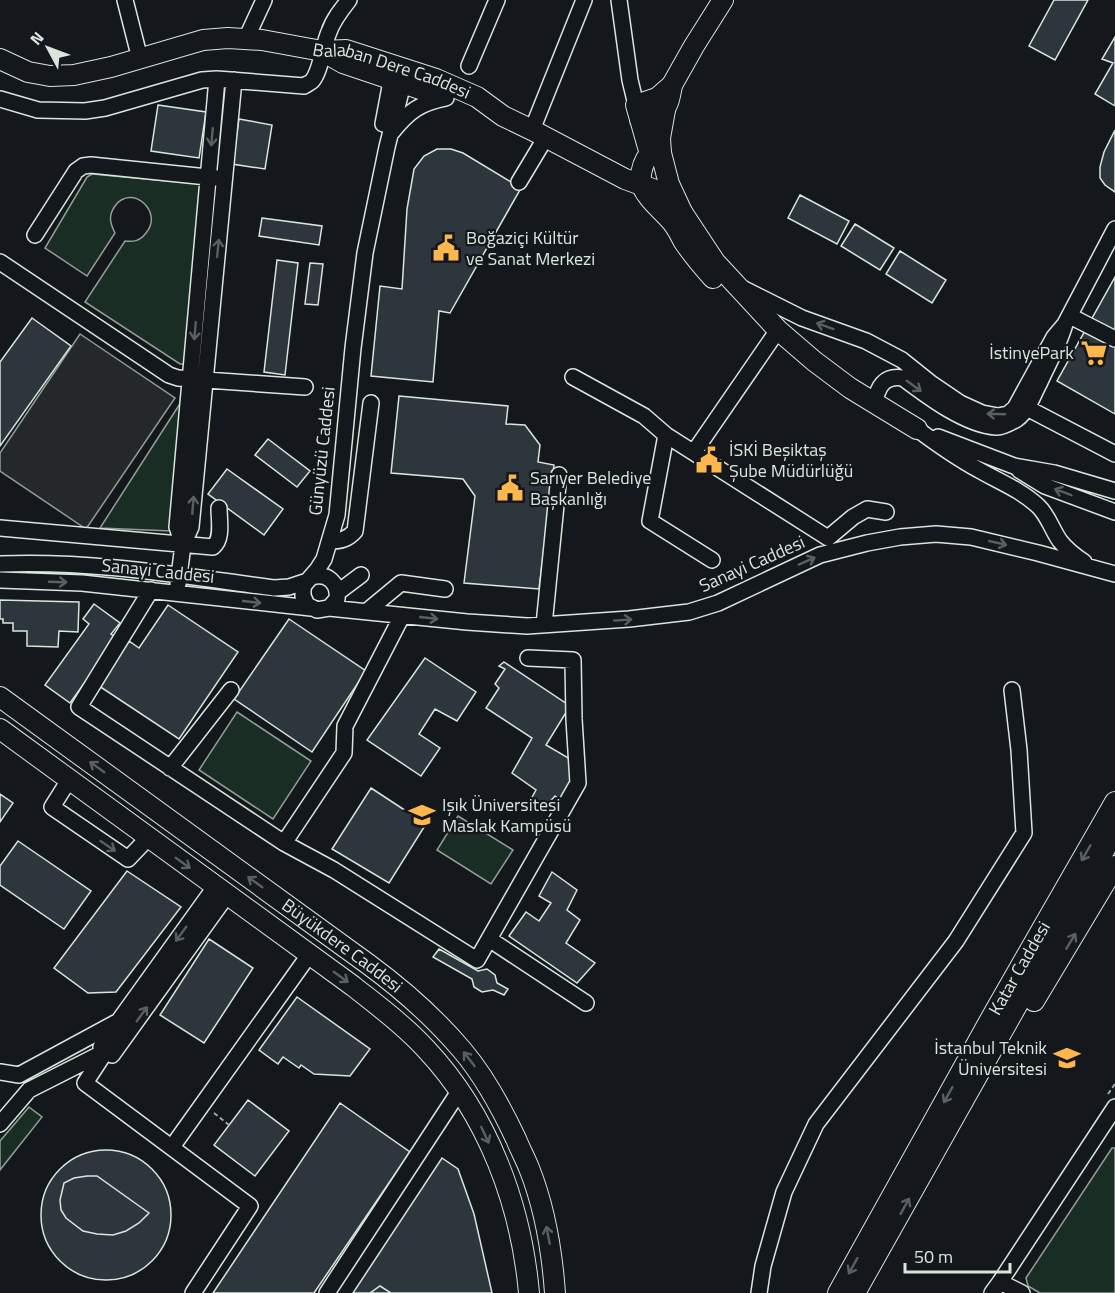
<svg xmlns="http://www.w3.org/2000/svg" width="1115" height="1293" font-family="'Titillium Web',sans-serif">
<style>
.green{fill:#1a2d24;stroke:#939e99;stroke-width:1.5}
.parking{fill:#24282b;stroke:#939e99;stroke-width:1.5}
.building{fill:#2c363c;stroke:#d8e6dc;stroke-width:1.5}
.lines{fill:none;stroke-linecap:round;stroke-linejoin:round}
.minor-casing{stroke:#d8e6dc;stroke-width:18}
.major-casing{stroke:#d8e6dc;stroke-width:22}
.path{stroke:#9da8a2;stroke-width:2;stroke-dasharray:4.5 3;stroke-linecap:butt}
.minor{stroke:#14181c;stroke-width:15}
.major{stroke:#14181c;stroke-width:20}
.oneway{stroke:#59605f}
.labels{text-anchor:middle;stroke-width:4.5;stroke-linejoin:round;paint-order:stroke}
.street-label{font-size:18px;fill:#d8e6dc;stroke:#14181c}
.poi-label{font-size:18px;fill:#d8e6dc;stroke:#14181c;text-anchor:start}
</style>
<rect width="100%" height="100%" fill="#14181c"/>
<path class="green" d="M92,174L201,184L184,364H180L85,302L125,241C134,242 140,241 146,233C164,212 132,183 115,206C108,216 110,223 115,233L87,276L45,248L87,177Z
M183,399L171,531L100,528Z
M237,712L311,761L273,819L199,770Z
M458,816L513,850L491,884L437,850Z
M29,1107L42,1117L0,1170V1141Z
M1112,1148H1115V1293H1040L1028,1286L1026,1278Z"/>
<path class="parking" d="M80,334L175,398L86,529L0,471V453Z"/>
<path class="building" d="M1054,0H1088L1055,60L1029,46Z
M1115,37V106L1095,94L1113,63L1102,59Z
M158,105L206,112L199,158L151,151Z
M239,119L272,125L265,169L232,164Z
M1115,130V192L1105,185L1100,178V167L1104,152Z
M437,149H451L463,153L521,188L450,313L439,311L433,382L371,376L380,286L402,289L407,209L414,169L424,156Z
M800,195L849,221L837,244L788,218Z
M262,218L322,226L319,245L259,236Z
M855,224L894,248L880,270L841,246Z
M900,251L946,280L932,303L886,274Z
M277,260L298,263L285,375L264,372Z
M310,263L323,264L318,305L305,304Z
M1115,277V414L1057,381Z
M32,318L71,346L0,446V362Z
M399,396L508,406L506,424L525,425L540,445L538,462L554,465L539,589L464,583L475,496L463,479L391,473Z
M268,439L310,471L297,487L255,455Z
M227,469L283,509L264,535L208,494Z
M0,600L79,602L78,632L59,631L58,647L27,646V631H13V623H3V619H0Z
M94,604L120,623L111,634L117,638L70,703L45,685L89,624L83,619Z
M168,605L238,652L179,739L99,686L129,641L139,648Z
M289,619L366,671L312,752L234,699Z
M425,658L476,692L457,721L435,709L419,734L440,748L421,776L367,740Z
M504,662L570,706L546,745L577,763L572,786L563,802L555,796L544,808L531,799L536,790L512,773L532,738L486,708L499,688L495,684L505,669L499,666Z
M371,788L426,824L389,883L332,849Z
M0,794L13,803L0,822Z
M18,841L91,891L64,929L0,885V866Z
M127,871L181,907L116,992L88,993L54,968Z
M552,872L577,890L567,910L580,920L566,943L595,963L577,983L509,936L526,912L539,921L551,903L539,896Z
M209,939L253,968L204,1043L160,1015Z
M439,949L478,971L487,969L495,975L497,983L508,989L504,995L493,990L482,992L474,987L472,979L433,957Z
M297,997L370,1049L350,1076L314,1074L301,1065L299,1068L283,1057L278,1064L259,1050Z
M248,1100L289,1131L255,1176L214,1145Z
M340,1103L410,1152L314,1293H213Z
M41 1215a65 65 0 1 1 130 0a65 65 0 1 1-130 0Z
M442,1158L458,1169L474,1214L492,1293H353Z
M87,1176H97L149,1213L139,1223L126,1231L113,1235L97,1234L83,1231L66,1218L61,1210L60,1200L64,1183L74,1178Z
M380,1286L391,1293H370Z"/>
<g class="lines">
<g class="minor-casing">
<path id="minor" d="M125,0L140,59
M619,0L630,80L636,105
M246,39L264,0
M469,66L497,0
M217,79L177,527L183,545L191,527L234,80
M0,99L38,110L85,111L105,108L202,80L217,79L304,86C307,84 310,83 312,81C321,71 323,45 329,32C333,20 341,10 349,0
M383,124L393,71
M532,130L584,0
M392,132C409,111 420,103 446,98
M519,182L546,137
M35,235L76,171L83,166L91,165L217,178
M0,262L169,375L178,378L305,387
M742,288L802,318L866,341L902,360L932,384L960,403L982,413L998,416L1008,414L1015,408L1054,337L1065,324C1059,345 1048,364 1039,384C1033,395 1028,411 1017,419C1012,422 1001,428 996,427C965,425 927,396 903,378C884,375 877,387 875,404
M1070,316L1115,339
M1065,324L1115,229
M573,377L644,416L666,435L828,538L853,517L867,509L886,512
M1027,408L1115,454
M917,429C937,444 957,458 979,470C998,481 1021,490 1038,506C1048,515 1052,530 1060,541C1067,550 1075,556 1084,562
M666,435L650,521L712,560
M938,437L1014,466L1054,473L1115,491
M694,452L778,330
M1019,470L1045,486L1115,512
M0,528L213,547C223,539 219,521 219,508
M330,541C341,541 348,539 355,531L371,403
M0,564C91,560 184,576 274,588L289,587L307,581
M312,577C327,572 339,583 337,599L329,608L317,610L307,605L303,596V590L304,585L317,570L324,559L337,515L353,348L365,253L387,147L406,72
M0,580L82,583L311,608
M178,584L183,545
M151,590L79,707L284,843L334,870L477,960L578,783L574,719L573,660L528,658
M337,593L361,575
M329,608L467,622L527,626L629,619L689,612L718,603L820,555L867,543L900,537L936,534L971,537L1038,553L1115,574
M366,612L401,583L445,589
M544,625L559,475
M170,768L231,690
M69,780L52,807L128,859L148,838
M284,843L344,753L345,726L402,616
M215,887L118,1022L101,1047L112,1055L227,895
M489,939L586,1003
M106,1051L85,1083L250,1206L193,1293
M0,1072L19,1075L115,1023
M0,1124L29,1090L106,1051
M172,1147L309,955
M1000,1282L1022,1293
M327,1293L460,1090
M759,1293L763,1266L784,1192L816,1124L956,941L1024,833L1019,750L1012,690
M992,1293L1000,1282L1115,1107"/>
</g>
<g class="major-casing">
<g id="major">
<path d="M322,51L343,63L441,96"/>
<path id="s1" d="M0,59L28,72L50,76L74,75L111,67L203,40L228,38L262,40L322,51L346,50L436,79L477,97L503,116L532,130L625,179L658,191L682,212"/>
<path d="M672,85L694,46L723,0"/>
<path d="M665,110L660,138L661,153L669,184L682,212L715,262L778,330L814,361L850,388L917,429"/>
<path d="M640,120C665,116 668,109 672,85L657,98L636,105L650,154"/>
<path d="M661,153C654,151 650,153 646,159C642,166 639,178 642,186C648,200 663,211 672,222C677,228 680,235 684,242C693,255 703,267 713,278"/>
<path id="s2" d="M0,697L368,964C402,989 434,1017 462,1050C485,1077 501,1107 516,1139C520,1149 525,1158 529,1168C545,1208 552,1251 555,1293"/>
<path d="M0,729L353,986C378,1006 404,1025 426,1049C488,1115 521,1204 529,1293"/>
<path d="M1034,1001L1115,866"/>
<path id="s3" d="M838,1293L995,1011L1115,802"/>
<path d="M855,1293L1115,831"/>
</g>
</g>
<path class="path" d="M1108,1094L1115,1084
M214,1113L229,1125"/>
<use href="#minor" class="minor"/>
<use href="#major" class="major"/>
</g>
<defs><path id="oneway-shaft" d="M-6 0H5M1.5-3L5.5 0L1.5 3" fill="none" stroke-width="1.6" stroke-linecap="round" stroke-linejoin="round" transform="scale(1.5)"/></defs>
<g class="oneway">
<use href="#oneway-shaft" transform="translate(212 137) rotate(95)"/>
<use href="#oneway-shaft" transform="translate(218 248) rotate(-84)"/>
<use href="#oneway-shaft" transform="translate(825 326) rotate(-160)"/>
<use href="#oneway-shaft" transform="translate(195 331) rotate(95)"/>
<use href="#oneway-shaft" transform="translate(914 386) rotate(36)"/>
<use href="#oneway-shaft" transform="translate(996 414) rotate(-178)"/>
<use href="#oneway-shaft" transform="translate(1063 492) rotate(-159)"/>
<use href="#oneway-shaft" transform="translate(193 505) rotate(-85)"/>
<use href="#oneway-shaft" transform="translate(998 543) rotate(13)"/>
<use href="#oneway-shaft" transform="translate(807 561) rotate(-24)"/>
<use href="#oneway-shaft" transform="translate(58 582) rotate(2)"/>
<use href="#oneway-shaft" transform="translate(252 602) rotate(6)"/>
<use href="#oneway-shaft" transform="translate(429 618) rotate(6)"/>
<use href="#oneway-shaft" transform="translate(623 620) rotate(-4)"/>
<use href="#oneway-shaft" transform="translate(97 767) rotate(-144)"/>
<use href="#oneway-shaft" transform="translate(108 846) rotate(34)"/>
<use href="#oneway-shaft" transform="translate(1086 853) rotate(120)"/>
<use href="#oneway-shaft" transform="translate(183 863) rotate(36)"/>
<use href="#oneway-shaft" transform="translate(255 882) rotate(-144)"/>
<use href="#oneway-shaft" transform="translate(181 934) rotate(126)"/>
<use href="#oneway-shaft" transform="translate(1071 941) rotate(-59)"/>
<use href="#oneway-shaft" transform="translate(341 977) rotate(36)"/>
<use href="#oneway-shaft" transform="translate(142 1014) rotate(-54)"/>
<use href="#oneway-shaft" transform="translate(469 1059) rotate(-128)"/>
<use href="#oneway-shaft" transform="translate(948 1095) rotate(119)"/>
<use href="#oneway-shaft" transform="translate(485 1135) rotate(65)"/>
<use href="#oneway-shaft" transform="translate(905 1206) rotate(-61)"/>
<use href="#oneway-shaft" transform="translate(548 1235) rotate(-101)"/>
<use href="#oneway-shaft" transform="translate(853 1266) rotate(119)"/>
</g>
<defs>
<g id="civic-bare" transform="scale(2.07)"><path d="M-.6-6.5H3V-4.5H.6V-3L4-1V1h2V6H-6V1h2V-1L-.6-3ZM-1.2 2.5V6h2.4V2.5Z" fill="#ffb74d" stroke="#14181c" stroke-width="2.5" paint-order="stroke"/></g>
<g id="supermarket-bare" transform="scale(2.07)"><path d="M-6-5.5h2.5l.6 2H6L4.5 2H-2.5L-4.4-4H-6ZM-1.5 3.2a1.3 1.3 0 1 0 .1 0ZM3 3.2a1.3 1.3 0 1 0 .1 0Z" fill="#ffb74d" stroke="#14181c" stroke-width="2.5" paint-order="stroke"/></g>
<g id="university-bare" transform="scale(2.07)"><path d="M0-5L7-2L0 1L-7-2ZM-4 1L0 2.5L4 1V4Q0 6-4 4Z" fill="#ffb74d" stroke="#14181c" stroke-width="2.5" paint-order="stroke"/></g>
</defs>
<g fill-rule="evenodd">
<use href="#civic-bare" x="446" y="248"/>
<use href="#supermarket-bare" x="1094" y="353"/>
<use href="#civic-bare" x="709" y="460"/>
<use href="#civic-bare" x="510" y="488"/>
<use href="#university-bare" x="422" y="815"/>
<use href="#university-bare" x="1067" y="1058"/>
</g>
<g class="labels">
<g class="street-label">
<text dy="6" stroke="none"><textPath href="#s1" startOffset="404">Balaban Dere Caddesi</textPath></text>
<text transform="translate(322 451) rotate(-84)" y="6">Günyüzü Caddesi</text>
<text transform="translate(752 564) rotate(-24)" y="6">Sanayi Caddesi</text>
<text transform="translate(158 571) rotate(6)" y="6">Sanayi Caddesi</text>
<text dy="6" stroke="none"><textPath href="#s2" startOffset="423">Büyükdere Caddesi</textPath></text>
<text dy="6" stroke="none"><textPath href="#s3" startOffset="372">Katar Caddesi</textPath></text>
</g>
<g class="poi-label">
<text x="466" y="244">Boğaziçi Kültür<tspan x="466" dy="21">ve Sanat Merkezi</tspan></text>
<text x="1074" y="359" text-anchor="end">İstinyePark</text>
<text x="729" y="456">İSKİ Beşiktaş<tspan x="729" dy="21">Şube Müdürlüğü</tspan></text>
<text x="530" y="484">Sarıyer Belediye<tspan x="530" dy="21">Başkanlığı</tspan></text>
<text x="442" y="811">Işık Üniversitesi<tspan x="442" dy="21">Maslak Kampüsü</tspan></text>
<text x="1047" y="1054" text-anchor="end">İstanbul Teknik<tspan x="1047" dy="21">Üniversitesi</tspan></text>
</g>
</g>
<g transform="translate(48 48) rotate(311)" stroke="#14181c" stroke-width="4.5" paint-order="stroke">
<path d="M0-4.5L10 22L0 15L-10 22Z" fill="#d8e6dc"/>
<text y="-9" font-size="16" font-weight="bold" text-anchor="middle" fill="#d8e6dc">N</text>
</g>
<path d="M905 1263v9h105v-9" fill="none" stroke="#d8e6dc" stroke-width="3"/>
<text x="914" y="1263" font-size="18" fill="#d8e6dc" stroke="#14181c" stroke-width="4.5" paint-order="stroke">50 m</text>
</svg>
